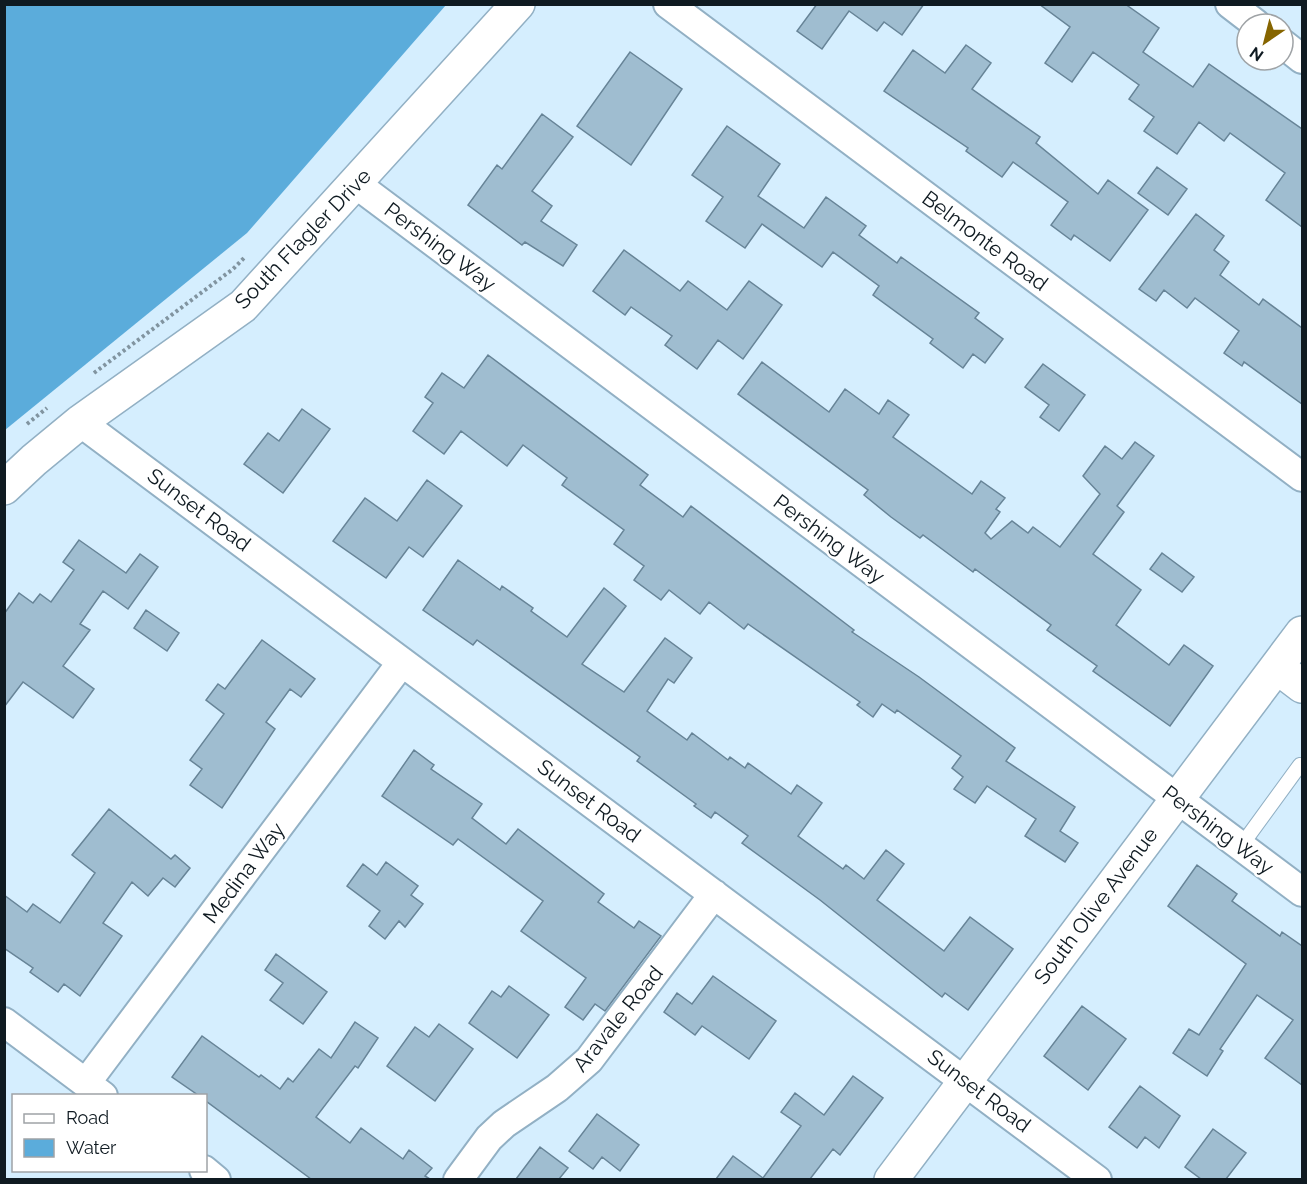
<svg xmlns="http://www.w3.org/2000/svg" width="1307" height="1184" font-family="Raleway,sans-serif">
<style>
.water{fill:#5bacdb}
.building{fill:#9fbdd0;stroke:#678497;stroke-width:1.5}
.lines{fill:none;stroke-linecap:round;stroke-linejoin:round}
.lane-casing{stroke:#92b0c4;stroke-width:16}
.street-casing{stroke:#92b0c4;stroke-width:32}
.secondary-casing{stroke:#92b0c4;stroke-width:36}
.path{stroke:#8194a0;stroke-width:4;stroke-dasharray:3 3;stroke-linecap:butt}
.lane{stroke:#fff;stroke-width:14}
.street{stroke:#fff;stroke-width:28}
.secondary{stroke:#fff;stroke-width:33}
.labels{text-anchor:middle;stroke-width:5;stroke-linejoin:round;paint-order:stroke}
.street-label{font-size:21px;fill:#0f1a21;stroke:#fff}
</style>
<rect width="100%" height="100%" fill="#d5eefe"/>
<path class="water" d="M5,4H446V5L247,233L5,430Z"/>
<path class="building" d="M817,4H924L902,35L884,22L877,31L849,11L822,49L797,31Z
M1039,4H1125L1159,28L1143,52L1193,87L1209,64L1302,129V227L1266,200L1285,173L1230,133L1224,141L1199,122L1177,154L1144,131L1154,117L1129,99L1139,85L1093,52L1072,82L1045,63L1070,27Z
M966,45L991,63L972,89L1040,137L1036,143L1098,194L1108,180L1148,210L1110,261L1074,235L1071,240L1051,225L1068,202L1013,162L1002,177L966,151L968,148L884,91L913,50L945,73Z
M630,52L682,89L631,165L577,126Z
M542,114L573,137L532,191L552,206L541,221L577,245L563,266L525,242L522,245L468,205L497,165L502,169Z
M727,126L780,164L758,196L804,228L826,197L866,226L859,235L897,263L901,257L979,313L975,318L1003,339L985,363L973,354L963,368L930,343L933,339L873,295L879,286L833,252L822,267L762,224L745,248L706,221L723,197L692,175Z
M1157,167L1187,189L1168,215L1138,193Z
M1196,214L1224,236L1214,250L1229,262L1220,275L1259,305L1263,299L1302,328V404L1244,362L1242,366L1224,353L1239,331L1195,298L1187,308L1164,290L1156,301L1139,289Z
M624,250L680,291L688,281L727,310L749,281L782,305L743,359L718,340L697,369L665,345L672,336L631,307L625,315L593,291Z
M488,355L648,475L640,485L683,517L691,506L854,630L852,632L919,677L1015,748L1006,761L1075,807L1060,831L1078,843L1065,862L1025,836L1036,819L987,786L975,803L954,789L963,777L952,768L961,756L897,710L895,713L882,704L873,717L857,705L860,702L748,624L744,629L709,602L700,614L669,590L661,600L634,580L644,566L614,544L624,530L562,485L567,478L523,445L507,466L461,431L444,454L413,431L433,403L425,397L442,373L464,388Z
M762,362L829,412L845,389L879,414L888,400L909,415L893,437L972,494L981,481L1005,498L996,509L1000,512L985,533L991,539L1012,521L1028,533L1033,527L1060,547L1100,494L1083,476L1105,446L1122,459L1135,442L1154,456L1117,506L1124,512L1093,554L1141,590L1116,625L1169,665L1184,645L1213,666L1170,726L1093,671L1097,666L1047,630L1051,625L975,569L973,572L923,535L920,538L891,517L864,495L868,490L738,394Z
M1043,364L1085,395L1059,431L1040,417L1049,405L1025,387Z
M302,409L330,429L283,493L244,464L268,433L279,441Z
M427,480L462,506L423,557L409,547L386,578L333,541L365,498L397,521Z
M79,540L126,573L140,554L158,567L128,609L103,591L80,624L90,630L63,666L94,689L73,718L23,682L4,707V614L19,593L33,603L40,594L51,602L74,570L63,562Z
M1162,553L1194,577L1182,592L1150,569Z
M458,560L500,590L502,586L533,608L531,611L567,637L604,588L626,606L582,664L624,692L665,638L692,658L674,683L668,679L647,711L687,740L692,733L728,760L730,757L745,768L748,763L791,794L797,785L822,803L798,836L843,869L846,865L864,879L886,850L904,864L877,900L944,951L970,917L1013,949L968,1010L945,993L942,997L820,900L742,843L748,836L715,812L711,818L694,806L696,804L637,761L640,757L477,640L473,645L423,610Z
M146,610L179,633L167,651L134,628Z
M262,640L315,679L301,697L290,689L266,722L275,729L222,808L190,785L202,769L190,760L224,714L206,700L218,684L225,689Z
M414,750L434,765L431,769L482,804L472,818L506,844L518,829L604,894L598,902L634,928L639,921L661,936L605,1011L595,1004L583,1020L565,1007L586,978L521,931L543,901L458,839L453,845L382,796Z
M109,809L171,859L175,855L190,868L175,887L163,878L148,896L132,882L103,923L122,936L80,996L64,984L58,992L30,972L33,968L4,948V895L27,912L33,904L60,923L95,873L72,855Z
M386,862L418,886L411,895L423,904L405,927L399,921L385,939L369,926L380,911L347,886L363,864L377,875Z
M1197,865L1237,894L1232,901L1280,936L1282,932L1302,946V1085L1265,1058L1293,1020L1257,995L1220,1049L1223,1051L1207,1076L1173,1053L1189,1029L1199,1035L1246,964L1168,906Z
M276,954L327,992L303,1024L270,1000L283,983L265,970Z
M713,976L776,1021L749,1059L702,1026L695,1035L664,1012L677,993L692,1004Z
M509,986L549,1015L517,1058L469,1023L492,991L501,997Z
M1082,1006L1126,1039L1088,1090L1044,1056Z
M355,1022L378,1038L358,1068L355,1066L316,1117L350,1143L361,1128L403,1159L409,1150L432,1168L425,1176L430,1179H311L206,1101V1095H198L172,1077L202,1036L259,1077L261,1075L280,1089L288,1078L293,1082L319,1049L331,1058Z
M439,1024L473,1049L435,1101L387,1066L415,1027L429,1037Z
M853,1076L883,1098L840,1155L833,1149L810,1179H716L733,1156L763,1178L801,1126L781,1112L795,1093L824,1115Z
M1140,1086L1180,1116L1159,1148L1145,1137L1137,1148L1109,1127Z
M597,1114L639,1145L620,1171L602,1157L593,1169L569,1151Z
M1213,1129L1246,1153L1226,1179H1201L1185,1167Z
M540,1147L568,1168L559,1179H516Z"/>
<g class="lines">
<g class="lane-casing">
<path id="lane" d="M1241,846L1300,765L1302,767"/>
</g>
<g class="street-casing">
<path id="street" d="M668,4L1302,477
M1230,4L1256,24
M1283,44L1302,59
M356,184L1302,892
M80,422L1097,1180
M4,1022L103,1096
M86,1083L402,662
M204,1170L216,1180
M458,1180L489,1138L504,1124L557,1088L589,1060L714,894"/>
</g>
<g class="secondary-casing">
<path id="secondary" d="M4,488L34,460L80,422L243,306L518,4
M1277,667L1302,686
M891,1180L1302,633"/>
</g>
<path class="path" d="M94,373L233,269L245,257
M27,424L47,408"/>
<use href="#lane" class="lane"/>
<use href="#street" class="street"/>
<use href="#secondary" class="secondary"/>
</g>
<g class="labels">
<g class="street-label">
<text transform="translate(303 239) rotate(-46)" y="7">South Flagler Drive</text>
<text transform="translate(985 241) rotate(37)" y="7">Belmonte Road</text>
<text transform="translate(440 247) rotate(37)" y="7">Pershing Way</text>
<text transform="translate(199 510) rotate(37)" y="7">Sunset Road</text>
<text transform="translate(829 539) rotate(37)" y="7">Pershing Way</text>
<text transform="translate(589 801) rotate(37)" y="7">Sunset Road</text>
<text transform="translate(1218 830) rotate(37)" y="7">Pershing Way</text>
<text transform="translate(244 873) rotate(-53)" y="7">Medina Way</text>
<text transform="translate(1096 906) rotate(-53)" y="7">South Olive Avenue</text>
<text transform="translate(618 1019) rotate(-51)" y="7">Aravale Road</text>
<text transform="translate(979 1091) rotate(37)" y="7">Sunset Road</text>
</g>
</g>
<rect width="1307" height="1184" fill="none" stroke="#0f1a21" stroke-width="12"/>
<rect x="12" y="1094" width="195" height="78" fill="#ffffff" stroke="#9fa3a6" stroke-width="1.5"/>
<rect x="24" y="1114" width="30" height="9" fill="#ffffff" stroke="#9fa3a6" stroke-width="1.5"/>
<text x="66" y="1124" font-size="18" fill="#0f1a21">Road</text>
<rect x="24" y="1139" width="30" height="18" fill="#5bacdb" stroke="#9fa3a6" stroke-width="1.5"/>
<text x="66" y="1154" font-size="18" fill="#0f1a21">Water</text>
<g transform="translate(1265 42) rotate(215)"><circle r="28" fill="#ffffff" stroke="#9fa3a6" stroke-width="1.5"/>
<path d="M0-4.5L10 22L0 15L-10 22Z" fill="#866500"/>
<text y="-9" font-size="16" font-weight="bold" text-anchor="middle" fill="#0f1a21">N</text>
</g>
</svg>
